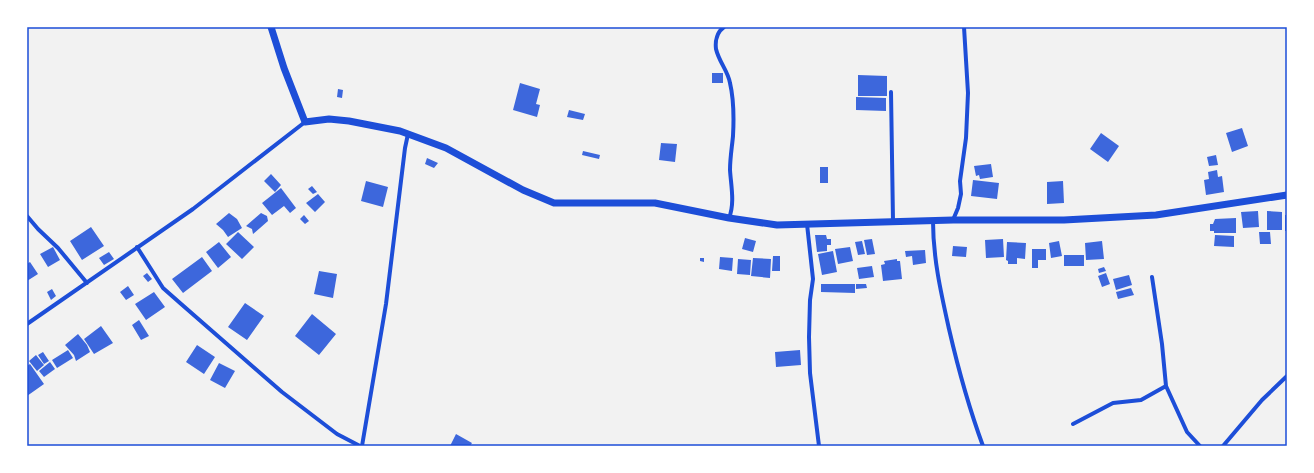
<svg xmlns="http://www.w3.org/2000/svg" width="1314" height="473" font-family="Inter,sans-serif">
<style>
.building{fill:#3d67dc}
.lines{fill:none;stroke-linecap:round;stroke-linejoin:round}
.minor{stroke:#1d4ed8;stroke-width:4}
.secondary{stroke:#1d4ed8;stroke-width:7}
.neatline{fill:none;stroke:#1d4ed8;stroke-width:1.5}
</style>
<rect width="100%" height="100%" fill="#f2f2f2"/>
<path class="building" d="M712,73H723V83H712Z
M858,75L887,76V96H858Z
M520,83L540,89L536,104L540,105L537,117L513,110Z
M338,89L343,90L342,98L337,97Z
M856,97L886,98V111L856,110Z
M569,110L585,114L583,120L567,117Z
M1242,128L1248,146L1232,152L1226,133Z
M1101,133L1119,146L1108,162L1090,149Z
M661,143L677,144L675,162L659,160Z
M583,151L600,155L599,159L582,155Z
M1216,155L1218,165L1209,166L1207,157Z
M427,158L438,163L434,168L425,164Z
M991,164L993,177L980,179L979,175L976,176L974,166Z
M820,167H828V183H820Z
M1217,170L1218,177L1222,176L1224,192L1206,195L1204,180L1209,179L1208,172Z
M271,174L281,185L275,192L264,181Z
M973,180L999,183L997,199L971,196Z
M366,181L388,187L383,207L361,201Z
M1063,181L1064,203L1047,204V182Z
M312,186L317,192L313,194L308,189Z
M281,188L296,208L290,213L284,206L272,215L262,203Z
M318,194L325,202L315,212L306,203Z
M1258,211L1259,227L1243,228L1241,212Z
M1267,211L1282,212V230H1267Z
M229,213L237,219L242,228L228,237L223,230L216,224Z
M261,213L267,216L268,221L253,234L252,229L246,226Z
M304,215L309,221L305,224L300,219Z
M1285,215H1287V231H1285Z
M1236,218V233H1214V231H1210V224H1213L1215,219Z
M91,227L104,246L82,260L70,241Z
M238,232L254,247L242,259L226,244Z
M1259,232H1270L1271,244H1260Z
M815,235H826L827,239H831V245H827V251L817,252Z
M1215,235L1234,236V247L1214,246Z
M745,238L756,241L753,252L742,249Z
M872,239L875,254L867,255L864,240Z
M1003,239L1004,257L986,258L985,240Z
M862,241L865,254L858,255L855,242Z
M1059,241L1062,256L1051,258L1049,243Z
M1102,241L1104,259L1086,260L1085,243Z
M219,242L231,257L218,268L206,252Z
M1007,242L1026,243L1025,259L1017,258V264H1008V261L1006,260Z
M953,246L967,247L966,257L952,256Z
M53,247L60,260L48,267L40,254Z
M850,247L853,261L838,264L835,249Z
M1032,249H1046V260H1038V268H1032Z
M925,250L926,263L913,265L912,256L906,257L905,251Z
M833,251L837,272L822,275L818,254Z
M109,252L114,259L104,265L99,258Z
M1064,255H1084V266H1064Z
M773,256H780V271H772Z
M202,257L212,271L183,293L172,279Z
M720,257L733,258L732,271L719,269Z
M700,258H704V262L700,261Z
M753,258L771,259L770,278L751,276Z
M738,259L751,260L750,275L737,274Z
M897,259V261H900L902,279L883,281L881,265L885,264L884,261Z
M30,262L38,274L27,281V264Z
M872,266L874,277L859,279L857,268Z
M1104,267L1106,271L1099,273L1098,269Z
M319,271L337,274L333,298L314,294Z
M147,273L152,279L148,282L143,276Z
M1106,273L1110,284L1102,287L1098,276Z
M1129,275L1132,285L1116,290L1113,279Z
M821,284H855V293L821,292Z
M856,284H866L867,288L856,289Z
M128,286L134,295L126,300L120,292Z
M1131,288L1134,295L1118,299L1116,292Z
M52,289L56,296L51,300L47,292Z
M154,292L165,307L146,320L135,304Z
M245,303L264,316L247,340L228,327Z
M312,314L336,334L319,355L295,336Z
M139,320L149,336L141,340L132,325Z
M101,326L113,343L94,354L84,339Z
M78,334L87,345L90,352L76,361L74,355L65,345Z
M197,345L215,357L204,374L186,362Z
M68,350L73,358L57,368L52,360Z
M800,350L801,365L776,367L775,352Z
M43,352L49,361L44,364L38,355Z
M36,355L44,365L37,371L29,361Z
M50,362L55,369L44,377L39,371Z
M219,363L235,371L225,388L210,380Z
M30,364L44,384L27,396V366Z
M456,434L472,443L470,446H450Z"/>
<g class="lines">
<path class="minor" d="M724,27C717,32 715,41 716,49C719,62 728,71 730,83C734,100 734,118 733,136C732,147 730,158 730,170C731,186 735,203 729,218
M891,92L893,221
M27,216L38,229L58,248L87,283
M953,220L958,208L961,194L960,181L966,138L968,93L964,27
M933,221C933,258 941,293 949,329C958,368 969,408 983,446
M807,224L813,279L810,300L809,337L810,373L819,446
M137,247L163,288L180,303L282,392L337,434L360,446
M1152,277L1162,344L1166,386L1187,432L1200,446
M27,324L193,209L305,122
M1073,424L1113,403L1141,400L1166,386
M362,446L386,304L405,148L408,134
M1223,446L1262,400L1287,376"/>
<path class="secondary" d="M271,27L284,68L305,122L329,119L349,121L400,131L446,148L523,190L554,203H655L729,218L777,225L953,220H1064L1156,215L1287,195"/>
</g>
<rect width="1314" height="473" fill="none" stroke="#ffffff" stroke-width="56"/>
<rect x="28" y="28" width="1258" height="417" class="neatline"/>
</svg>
